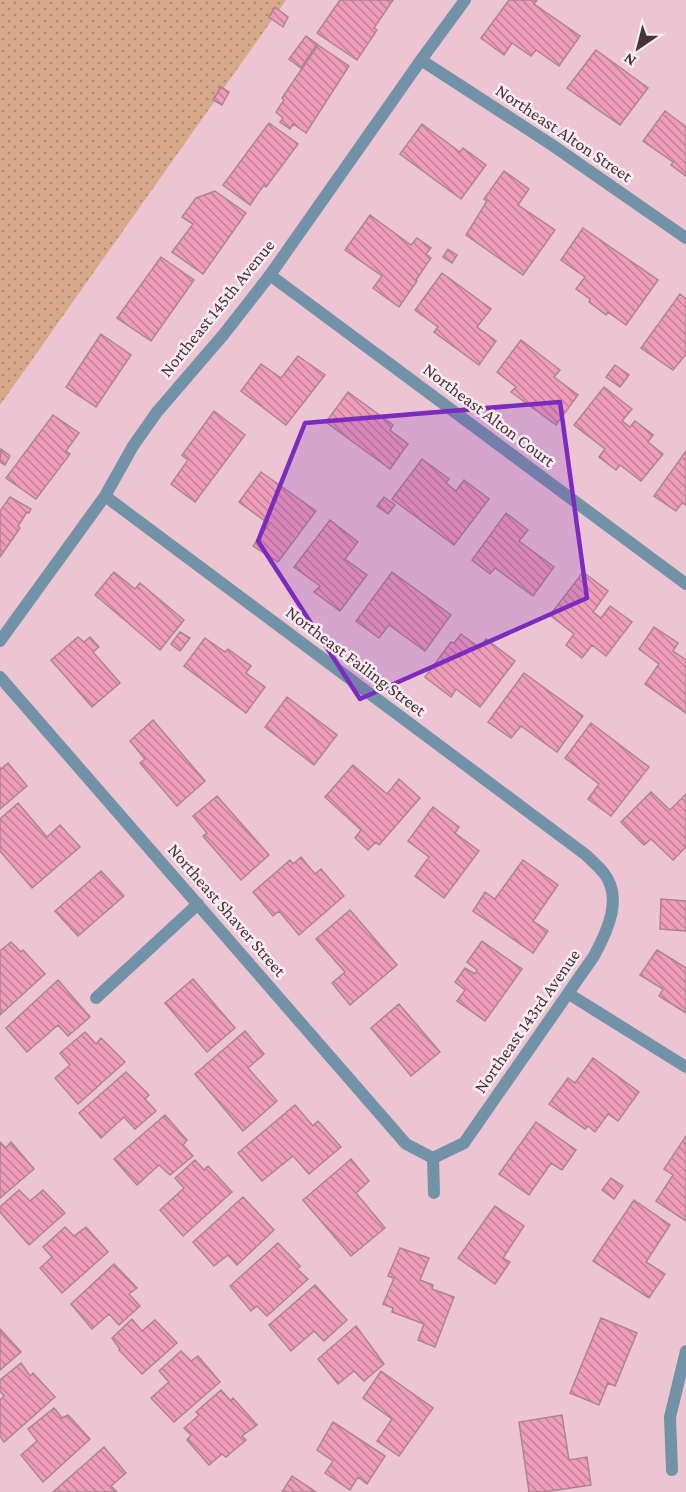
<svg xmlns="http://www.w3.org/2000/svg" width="686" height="1492" font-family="'Crimson Pro',serif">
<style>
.grass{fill:url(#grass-dots)}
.building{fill:url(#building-back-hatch);stroke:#ac8592;stroke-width:1.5}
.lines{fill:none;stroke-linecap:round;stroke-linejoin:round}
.street{stroke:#7293a7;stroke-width:12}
.marked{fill:#7b2cbf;fill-opacity:0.2;stroke:#7b2cbf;stroke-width:4.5;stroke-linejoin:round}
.labels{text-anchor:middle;stroke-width:5;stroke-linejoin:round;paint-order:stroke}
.street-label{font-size:18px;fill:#45353a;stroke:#feecf2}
</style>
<defs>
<pattern id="grass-dots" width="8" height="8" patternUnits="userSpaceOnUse" patternTransform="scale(1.5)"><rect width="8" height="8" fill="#d7a98a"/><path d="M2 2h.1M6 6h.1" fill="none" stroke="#b08a72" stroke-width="1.8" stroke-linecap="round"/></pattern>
<pattern id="building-back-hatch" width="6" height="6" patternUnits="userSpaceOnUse" patternTransform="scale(1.5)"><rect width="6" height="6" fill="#ef9cba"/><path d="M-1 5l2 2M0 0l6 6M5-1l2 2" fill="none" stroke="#c38098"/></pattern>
</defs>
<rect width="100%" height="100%" fill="#edc4d2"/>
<path class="grass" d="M0,0H286L0,405Z"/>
<path class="building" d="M340,0H393L374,28L377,30L357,60L317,33Z
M509,0H537L534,4L580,36L559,66L536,50L531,56L512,43L504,55L481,38Z
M275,7L288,17L283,27L269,17Z
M306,36L317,44L301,68L289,59Z
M318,45L349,66L306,133L293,124L290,129L280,122L283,118L276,112L284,100L282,98Z
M596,50L648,88L620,125L567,88Z
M221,87L229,92L222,105L213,100Z
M665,111L686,127V176L671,165L673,162L643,141Z
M269,123L298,144L266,187L264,185L250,205L223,185Z
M422,124L460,152L463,148L486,165L461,199L400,154Z
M504,171L529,189L518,205L555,230L523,275L466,235L487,201L484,199Z
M215,191L246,213L203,274L172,252L193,224L182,217L196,198Z
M370,215L411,245L417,238L431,248L426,254L431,258L416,280L417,281L399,307L373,288L382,276L345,250Z
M583,228L658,280L626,325L608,312L606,315L589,302L590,299L576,289L585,277L561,260Z
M448,249L457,255L452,263L443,257Z
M161,257L194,280L151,341L117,318Z
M442,273L491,309L477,327L496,341L479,365L434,332L438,327L415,310Z
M680,294L686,299V354L673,370L641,348Z
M101,334L131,355L96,407L66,387Z
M521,340L560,370L554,377L578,395L556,425L511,392L516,387L497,372Z
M298,356L325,375L286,425L241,391L261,364L281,378Z
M615,365L629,375L620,387L606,377Z
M604,387L632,409L622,421L630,427L635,421L653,435L648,442L663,454L641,481L620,465L616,470L599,457L605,449L574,425Z
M348,392L393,425L390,430L408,444L390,469L326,422Z
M214,411L245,435L195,502L171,484L188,460L182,455Z
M53,415L79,433L66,451L70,454L36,499L6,478Z
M1,449L10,456L5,465L0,462Z
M686,451V505L682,503L676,511L654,496Z
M422,459L449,479L446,483L456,491L464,480L489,499L454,545L392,499Z
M261,472L316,511L278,562L253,546L269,524L239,502Z
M10,497L31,509L29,513L27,512L18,526L20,528L0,557V511Z
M384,497L395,505L388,514L377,506Z
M506,513L528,530L519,541L554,567L533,596L495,568L490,574L472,560Z
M330,520L358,542L345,559L367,575L340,611L314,592L320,586L294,567Z
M114,572L135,589L140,583L184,620L160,650L95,595Z
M392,572L451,615L425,651L389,625L379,638L356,621Z
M583,572L608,591L593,612L601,618L610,606L632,622L606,656L592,645L582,658L566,645L574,634L550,615Z
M654,627L678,643L673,651L686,660V713L645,684L659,664L639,649Z
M180,632L190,638L180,651L171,644Z
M461,634L480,648L486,639L515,661L480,707L456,689L451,697L425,677L451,642L454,643Z
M78,637L84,642L90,637L99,647L93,652L120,683L92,707L51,660Z
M205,638L225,652L228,649L251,666L246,673L265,687L246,713L184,666Z
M524,673L583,716L557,752L521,726L511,738L488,722Z
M287,697L337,735L314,765L265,727Z
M153,720L205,781L177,806L140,763L145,759L130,741Z
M591,723L649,767L611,816L588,799L599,784L565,758Z
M8,763L27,786L0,809V767L1,769Z
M353,765L387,794L399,779L420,798L379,845L376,842L368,850L355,838L361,830L325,797Z
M651,792L670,810L686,794V847L673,860L651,839L644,845L621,822Z
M217,796L269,855L241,880L203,836L207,833L193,816Z
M18,803L47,837L60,825L80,847L32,888L0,851V819Z
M433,807L459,827L455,833L479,851L444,898L415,876L429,857L408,841Z
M301,857L315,874L321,869L344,896L299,935L279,911L273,916L253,892L290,860L293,864Z
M523,860L558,885L533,921L548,931L533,953L473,911L485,892L495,899Z
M101,871L124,896L78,936L55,911Z
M661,899L686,901V931L660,929Z
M350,910L397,965L350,1005L332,983L345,972L316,939Z
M482,941L522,969L485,1021L457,1001L465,990L455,982L465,968L475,974L477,970L467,962Z
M11,942L21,952L23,950L45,974L0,1015V951Z
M657,950L686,968V1013L659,996L663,989L640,975Z
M193,979L235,1028L207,1052L165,1003Z
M58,980L90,1017L68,1036L58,1025L27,1052L6,1028Z
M399,1004L440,1052L411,1076L371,1028Z
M245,1031L264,1054L248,1068L277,1101L243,1131L195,1074Z
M85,1032L96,1044L101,1038L125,1062L78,1104L55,1078L70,1065L60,1053Z
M593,1058L639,1092L618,1121L608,1114L595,1132L588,1126L585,1129L549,1104L568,1078L575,1083Z
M126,1072L149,1095L145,1099L156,1111L135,1129L124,1117L101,1138L79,1113Z
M295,1105L313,1126L318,1121L341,1147L309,1174L293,1156L262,1181L238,1153Z
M165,1115L187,1140L183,1145L193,1156L170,1175L159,1165L137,1185L114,1159Z
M536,1122L576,1150L562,1170L551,1163L529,1195L499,1174Z
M686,1136V1221L656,1201L673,1175L664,1169Z
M0,1142L6,1148L11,1142L34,1169L0,1198Z
M351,1159L369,1181L356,1193L385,1228L351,1256L303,1200Z
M195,1160L204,1170L208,1166L232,1192L183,1236L160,1210L184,1188L175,1178Z
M611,1178L623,1186L614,1199L602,1190Z
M19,1190L30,1201L43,1190L65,1213L29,1245L0,1212V1207Z
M243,1197L274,1230L237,1265L228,1255L214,1266L193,1242Z
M634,1200L670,1225L646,1262L665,1274L649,1298L593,1261Z
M495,1206L524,1226L503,1258L510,1262L495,1284L458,1258Z
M65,1227L74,1236L86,1227L108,1252L62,1293L40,1268L52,1257L43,1247Z
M278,1243L300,1266L297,1269L308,1279L267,1316L257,1306L251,1311L230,1286Z
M400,1248L429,1258L420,1280L433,1285L432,1289L454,1297L435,1347L418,1340L424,1324L392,1312L393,1308L383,1304L394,1278L388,1276Z
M114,1264L137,1288L129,1294L140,1306L119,1325L109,1314L92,1329L71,1304Z
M315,1285L347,1320L324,1341L314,1331L291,1351L269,1325Z
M601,1318L637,1333L615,1386L608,1383L599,1405L570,1393Z
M132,1319L142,1331L155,1320L177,1343L142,1374L119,1350L120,1349L112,1338Z
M356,1326L384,1364L364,1381L354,1371L338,1384L318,1359Z
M0,1329L21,1352L0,1370Z
M181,1351L191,1361L198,1356L220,1382L174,1422L151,1398L169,1382L159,1371Z
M21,1363L30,1376L33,1373L55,1397L4,1442L0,1436V1400L4,1396L0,1391V1380Z
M381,1371L433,1408L399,1456L377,1441L392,1419L363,1398Z
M221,1390L231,1401L233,1398L257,1425L242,1436L246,1440L226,1457L222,1454L209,1465L187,1440L191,1435L184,1428L199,1415L196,1412Z
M54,1408L62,1418L68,1415L90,1439L43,1482L21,1455L37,1441L28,1429Z
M562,1415L569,1460L587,1457L591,1485L543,1492H529L519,1422Z
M333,1422L385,1456L367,1484L358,1477L350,1490L325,1473L333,1461L317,1450Z
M104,1447L126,1473L111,1486L117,1492H53Z
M292,1476L316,1492H282Z"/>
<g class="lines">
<path class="street" d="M421,60L552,145L686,238
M270,275L686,584
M105,496L586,855C592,861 598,866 603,872C624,897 607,932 594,956L464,1143L433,1158
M0,641L105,496L133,446L157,412L224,334L270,275L421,60L465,0
M0,677L406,1144L433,1158
M569,994L686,1067
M96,998L198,904
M433,1158L434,1193
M672,1470L670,1417L686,1351"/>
</g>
<path class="marked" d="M560,402L587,598L360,699L258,541L305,423Z"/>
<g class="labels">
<g class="street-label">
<text transform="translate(564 133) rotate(34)" y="6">Northeast Alton Street</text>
<text transform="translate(217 308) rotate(-51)" y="6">Northeast 145th Avenue</text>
<text transform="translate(489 415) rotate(37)" y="6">Northeast Alton Court</text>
<text transform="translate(356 661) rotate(37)" y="6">Northeast Failing Street</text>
<text transform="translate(227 910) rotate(49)" y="6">Northeast Shaver Street</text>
<text transform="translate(527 1021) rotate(-55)" y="6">Northeast 143rd Avenue</text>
</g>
</g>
<g transform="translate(638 48) rotate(215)" stroke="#feecf2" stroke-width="4.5" paint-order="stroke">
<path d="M0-4.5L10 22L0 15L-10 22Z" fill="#45353a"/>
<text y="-9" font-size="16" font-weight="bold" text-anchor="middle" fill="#45353a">N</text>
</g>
</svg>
